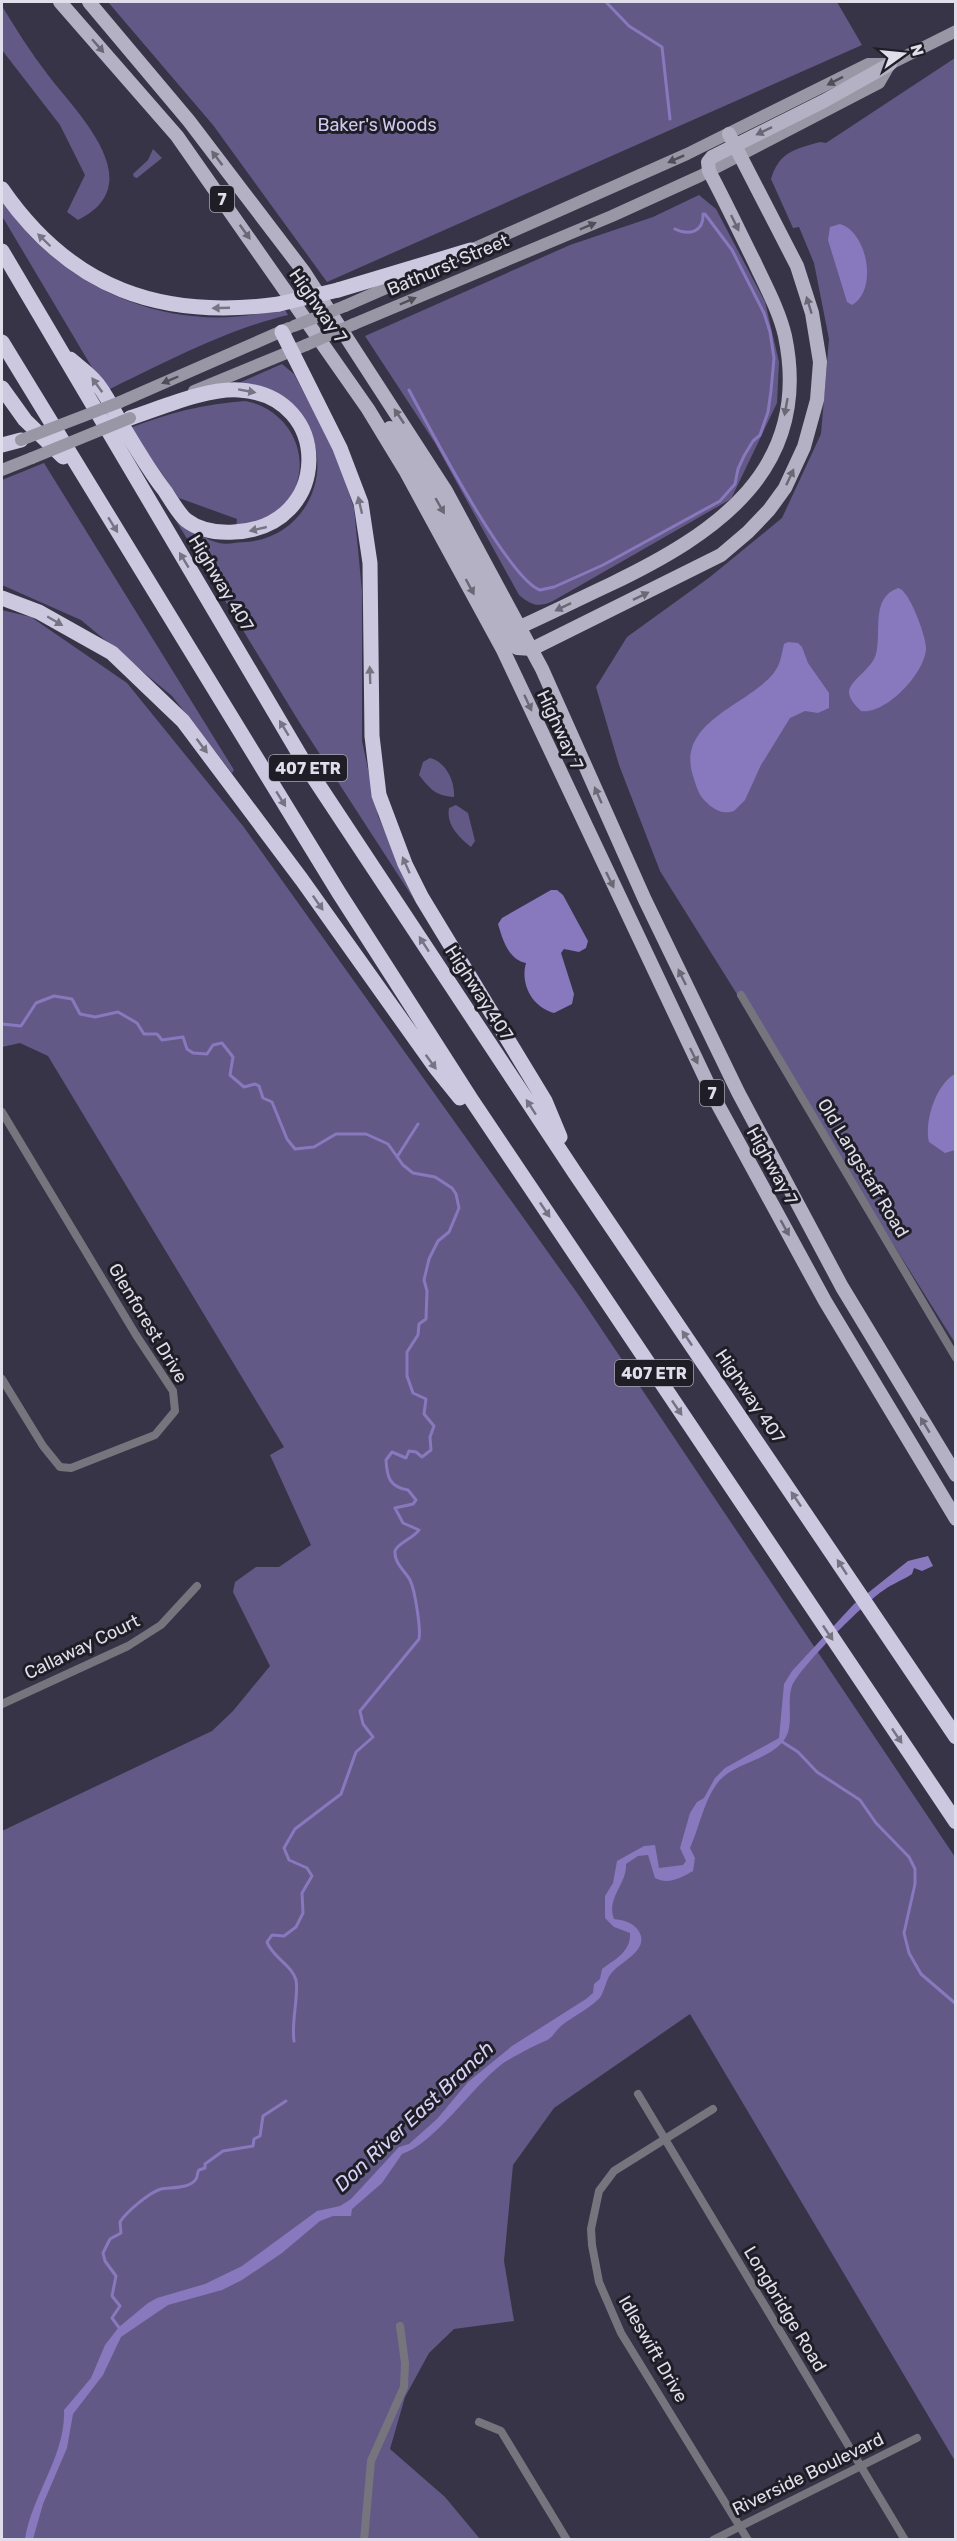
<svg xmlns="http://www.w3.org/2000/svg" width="957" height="2541" font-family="Rubik,sans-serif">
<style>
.green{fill:#635986}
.water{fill:#8878be}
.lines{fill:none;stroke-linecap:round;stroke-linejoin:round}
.stream{stroke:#8878be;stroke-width:3}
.street{stroke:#76757e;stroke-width:8}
.secondary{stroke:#9997a6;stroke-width:12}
.primary{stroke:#b4b1c4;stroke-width:14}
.highway{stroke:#ccc8e0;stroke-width:15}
.secondary-bridge{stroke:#9997a6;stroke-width:12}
.highway-bridge{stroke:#ccc8e0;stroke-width:15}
.oneway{fill:#6a6875}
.oneway2{fill:#504e59}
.oneway3{fill:#767383}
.labels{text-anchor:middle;stroke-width:6;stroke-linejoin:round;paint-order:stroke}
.shield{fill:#1f1e26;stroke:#a6a4af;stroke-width:1.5}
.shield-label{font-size:16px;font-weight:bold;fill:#e0deea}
.park-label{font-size:18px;fill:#d0c9ef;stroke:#1f1e26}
.street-label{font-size:18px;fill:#e0deea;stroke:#1f1e26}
.water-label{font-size:20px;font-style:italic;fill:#d8d1f8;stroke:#1f1e26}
</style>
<rect width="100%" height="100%" fill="#383447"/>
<path class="green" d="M108,2H837L862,45L327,282L213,125Z
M2,6C16,29 31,53 48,75C78,114 151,184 78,220L67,212L85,175L60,125L2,50Z
M955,58V1343L660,871L619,765L596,687L627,637L710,577L782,518L821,434L829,339L814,263L799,227L793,228L771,179C779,152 795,149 820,142L826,143Z
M153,149L162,158L137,178L134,177L133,174L148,160Z
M699,195L716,209L765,302L779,362L777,403L731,499L553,601C538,608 531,605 519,595L435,443L365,336L570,245L653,217Z
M2,200C61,291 178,339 284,308L288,315C228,329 161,364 106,391L2,216Z
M282,364L294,374L334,449L354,508L362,591V741L378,816L417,904L301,725L170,511C185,523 199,538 219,543C227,545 238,542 246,542C313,537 340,457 296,410C290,403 283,396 274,392C263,387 247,387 234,385Z
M245,401C291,409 316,461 288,501C285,504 283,510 280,512C270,521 248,524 236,528L237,519L179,498L130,428C168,413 203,404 245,401Z
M44,463L234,770L232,773L172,696L81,620L2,585V480Z
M2,610L31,617L127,683L243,826L580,1297L955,1857V2461L690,2014L554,2108L513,2165L504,2261L514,2321L454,2329L429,2353L405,2397L390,2449L445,2497L480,2539H2V1831L212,1731L233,1711L270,1666L233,1592L235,1582L256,1567H279L311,1545L270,1455L284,1447L48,1056L20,1043L2,1047Z
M430,758C446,762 455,781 454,797C436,796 430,789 419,775L423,762Z
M456,805L468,813L475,841L471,847C458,836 446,825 449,808Z"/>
<path class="water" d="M840,224C868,232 878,291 852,305L847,302L828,240L830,227Z
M898,588C909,589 926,636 926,648C926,672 886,715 861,711C856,706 849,699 849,692C849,681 872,669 876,654C882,632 870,598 898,588Z
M788,642L798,643L802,647L808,663L829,693V708L818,713L805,711L790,718L761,765L745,800L734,811C722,815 713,809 705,801C698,794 696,785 693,776C676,722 746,706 773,674C781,664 781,656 784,644Z
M551,890H557L563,895L588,941L586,948L579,952L564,949L561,953L574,994L572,1004L554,1013C532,1007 520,984 526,963C509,960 503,941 498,924L502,918Z
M955,1074V1150L945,1153L929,1142C924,1122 936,1084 955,1074Z
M928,1556L933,1566L922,1571L914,1568L912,1574C903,1580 892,1584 884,1590C865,1602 800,1667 792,1686C786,1702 795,1726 784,1740C768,1762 731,1762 716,1785C703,1804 699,1828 690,1848L695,1858L693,1871C681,1878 668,1885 655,1878L648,1855L638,1856L626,1864C627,1884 606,1898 614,1919C623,1920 632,1922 638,1930C652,1950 619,1962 610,1975C606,1981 605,1989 601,1996C594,2006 572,2017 561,2026C556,2030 552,2039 545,2041C534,2046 512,2057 502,2064C472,2087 434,2144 402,2154L382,2183L352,2209L351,2216H333L320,2221L282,2253L242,2280L222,2290L168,2305L121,2337L103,2375L73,2414L67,2448L43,2504L33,2539H25C32,2495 66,2455 64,2410L91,2378L105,2345L119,2327L148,2303L157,2298L205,2284L242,2266L317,2211L340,2206L351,2199L399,2147L409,2144L437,2119L468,2082L512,2046L586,1999L593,1993L594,1984L600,1979L602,1969C615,1959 631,1952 630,1933L614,1927L605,1918V1896L613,1883L617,1861L644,1846L655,1845L659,1868L683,1865L686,1861L680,1848L690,1813L697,1802L704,1798L715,1778L725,1768L779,1738L784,1684L792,1671L854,1604L908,1561Z"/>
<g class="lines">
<path class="stream" d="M606,2L629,26L662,47L670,119
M409,390C429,427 508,579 540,590L554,587L603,565L720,501L735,484L738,469L744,456L753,441L760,435L768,412L771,391L774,358L770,332L764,313L732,250L705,214H703C704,232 689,236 675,229
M2,1024L21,1026L36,1003L54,996L72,999L80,1014L95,1017L118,1012L137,1023L144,1034H157L162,1040L183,1037L187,1049L193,1053L207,1054L213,1045L222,1043L233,1057L230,1075L244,1087L255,1084L259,1086L263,1098L272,1102L287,1139L295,1149L314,1147L336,1134H366L388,1144L403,1165L413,1173L435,1177L452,1188L456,1194L459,1208L449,1232L438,1241L429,1259L424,1280L427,1291L426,1319L419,1324L418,1335L407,1352V1376L413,1393L426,1399L424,1414L434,1426L430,1437L431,1450L422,1457L416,1452L409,1451L406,1458L392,1452L386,1460C387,1478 390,1487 408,1490L416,1500L413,1504L395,1508L403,1523L419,1530C414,1538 397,1543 395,1551C394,1563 405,1571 410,1580C415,1590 421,1629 419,1639L360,1711L363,1724L373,1737L356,1752L341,1794L295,1829L284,1848L289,1860L307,1868L312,1876L302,1893L303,1913L296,1927L284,1936L272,1935L267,1942C272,1957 292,1965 296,1980C299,1995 291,2022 294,2041
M397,1157L418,1124
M781,1741L798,1752L817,1772L860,1800L876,1823L909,1857L915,1869V1884L904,1933L909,1953L921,1974L956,2004
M120,2329L112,2318L120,2306L112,2296L116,2276L105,2261L103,2253L110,2239L121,2233L120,2222C126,2212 150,2192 161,2189C170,2187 190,2189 196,2179C198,2176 197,2172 199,2170L205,2168V2164L223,2151L253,2146L254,2139L260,2136L263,2116L286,2101"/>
<path class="street" d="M741,995L956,1358
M2,1112L136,1335L173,1391L175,1411L155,1435L71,1468L60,1467L43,1446L2,1379
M2,1704L128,1646L161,1625L197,1586
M638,2094L905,2540
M713,2109L614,2171L599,2191L591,2229L592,2245L599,2282L621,2333L748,2540
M479,2422L501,2431L567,2540
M364,2540L371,2461L404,2387L405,2363L400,2326
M713,2540L917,2438"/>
<path class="secondary" d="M464,253L687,154L868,64H890L956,31
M345,306L432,268
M354,324L612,216L700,176L879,83L890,64
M194,391L306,345
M120,402L289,328
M2,470L32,458"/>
<path class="primary" d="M60,2L177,136L368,409L405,470L503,650L717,1103L825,1301L956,1519
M89,2L189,121L304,272L446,491L542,669L645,900L738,1092L842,1287L956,1475
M390,428L437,501L517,648L532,649L721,555L748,532L769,510L785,488L804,447L817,400L820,362L812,313L797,266L729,134
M514,633L520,627C551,613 581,598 611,584C715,534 813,470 785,336C779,310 765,285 754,261C739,231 725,201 709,171L708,162L712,157L824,101L890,64"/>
<path class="highway" d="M2,189C71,289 161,320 279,304
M2,251L308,769L575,1173L956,1737
M338,290L471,250
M282,332L340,448L361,503L370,563L372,736L379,795L405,864L422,898L545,1101L560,1137
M2,342L339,893L471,1099L956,1822
M70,359C78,366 87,372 94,380C104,390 111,406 118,418C133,443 147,468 165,491C171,500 178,513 186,520C200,531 217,533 234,532C332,528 334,395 239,390C206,388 161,408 130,418
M2,388L25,420L63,457
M2,445L21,440
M2,598L39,612L112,653L183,721L302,880L435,1067L460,1098"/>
<path class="secondary-bridge" d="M294,326L345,306
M306,345L354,324
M21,440L120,402
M32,458L130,418"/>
<path class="highway-bridge" d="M279,304L338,290"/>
</g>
<defs><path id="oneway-solid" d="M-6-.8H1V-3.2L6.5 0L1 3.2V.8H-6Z" transform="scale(1.5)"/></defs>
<g class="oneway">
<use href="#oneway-solid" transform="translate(98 46) rotate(49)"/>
<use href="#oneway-solid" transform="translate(764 131) rotate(154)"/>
<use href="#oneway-solid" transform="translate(217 158) rotate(-127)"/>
<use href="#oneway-solid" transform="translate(735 223) rotate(64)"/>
<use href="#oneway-solid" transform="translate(245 232) rotate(54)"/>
<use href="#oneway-solid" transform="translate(809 305) rotate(-107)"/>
<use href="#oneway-solid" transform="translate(786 407) rotate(100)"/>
<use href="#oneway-solid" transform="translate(399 416) rotate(-124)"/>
<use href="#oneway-solid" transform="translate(790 477) rotate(-65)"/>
<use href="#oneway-solid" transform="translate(440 506) rotate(60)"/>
<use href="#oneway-solid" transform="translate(470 587) rotate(62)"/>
<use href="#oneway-solid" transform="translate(641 596) rotate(-26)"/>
<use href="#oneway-solid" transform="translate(563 607) rotate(154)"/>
<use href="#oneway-solid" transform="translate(528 703) rotate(65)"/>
<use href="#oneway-solid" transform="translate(598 795) rotate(-114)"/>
<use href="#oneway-solid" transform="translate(610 880) rotate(64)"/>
<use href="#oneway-solid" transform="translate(682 977) rotate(-116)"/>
<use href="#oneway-solid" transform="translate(694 1056) rotate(64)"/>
<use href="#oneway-solid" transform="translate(785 1228) rotate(61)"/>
<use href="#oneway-solid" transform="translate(925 1425) rotate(-121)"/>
</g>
<g class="oneway2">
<use href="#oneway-solid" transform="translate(835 81) rotate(153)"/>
<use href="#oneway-solid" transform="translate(676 159) rotate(156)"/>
<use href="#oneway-solid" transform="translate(588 226) rotate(-23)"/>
<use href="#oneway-solid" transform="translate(408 301) rotate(-23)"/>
<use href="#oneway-solid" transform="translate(170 380) rotate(157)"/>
</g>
<g class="oneway3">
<use href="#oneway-solid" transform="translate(44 240) rotate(-136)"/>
<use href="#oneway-solid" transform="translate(221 308) rotate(178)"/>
<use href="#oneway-solid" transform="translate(97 385) rotate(-126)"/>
<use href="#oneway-solid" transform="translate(247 391) rotate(10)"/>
<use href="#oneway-solid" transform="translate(360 505) rotate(-103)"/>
<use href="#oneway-solid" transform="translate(113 525) rotate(58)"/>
<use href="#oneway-solid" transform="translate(258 529) rotate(167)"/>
<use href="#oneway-solid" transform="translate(184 560) rotate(-121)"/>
<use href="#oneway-solid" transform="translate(55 621) rotate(30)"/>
<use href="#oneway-solid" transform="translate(370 675) rotate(-92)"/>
<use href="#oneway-solid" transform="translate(284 728) rotate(-121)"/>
<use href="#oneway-solid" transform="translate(202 746) rotate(53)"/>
<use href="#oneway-solid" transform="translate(281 799) rotate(58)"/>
<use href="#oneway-solid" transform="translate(406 865) rotate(-114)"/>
<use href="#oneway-solid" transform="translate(318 903) rotate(55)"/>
<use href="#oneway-solid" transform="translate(424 944) rotate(-123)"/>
<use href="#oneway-solid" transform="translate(431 1062) rotate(54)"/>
<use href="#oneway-solid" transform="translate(531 1107) rotate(-123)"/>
<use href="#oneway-solid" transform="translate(545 1210) rotate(56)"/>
<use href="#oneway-solid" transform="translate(687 1338) rotate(-124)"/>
<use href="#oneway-solid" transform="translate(677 1408) rotate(56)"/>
<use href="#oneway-solid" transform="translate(796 1499) rotate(-124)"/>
<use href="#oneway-solid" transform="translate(842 1567) rotate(-123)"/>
<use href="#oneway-solid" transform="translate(828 1633) rotate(56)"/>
<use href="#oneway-solid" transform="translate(897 1736) rotate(56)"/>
</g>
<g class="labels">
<g class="shield">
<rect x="210" y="186" width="24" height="26" rx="4.5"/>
<rect x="269" y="755" width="78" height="26" rx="4.5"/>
<rect x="700" y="1080" width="24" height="26" rx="4.5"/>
<rect x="615" y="1360" width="78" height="26" rx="4.5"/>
</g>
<g class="shield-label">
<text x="222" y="205">7</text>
<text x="308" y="774">407 ETR</text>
<text x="712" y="1099">7</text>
<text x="654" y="1379">407 ETR</text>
</g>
<g class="park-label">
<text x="377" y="131">Baker's Woods</text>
</g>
<g class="street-label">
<text transform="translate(448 265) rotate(-23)" y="6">Bathurst Street</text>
<text transform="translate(318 306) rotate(55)" y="6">Highway 7</text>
<text transform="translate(221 583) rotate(59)" y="6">Highway 407</text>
<text transform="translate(560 730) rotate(65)" y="6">Highway 7</text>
<text transform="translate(479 993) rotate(57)" y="6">Highway 407</text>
<text transform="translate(772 1166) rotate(61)" y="6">Highway 7</text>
<text transform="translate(863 1168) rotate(59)" y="6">Old Langstaff Road</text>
<text transform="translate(148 1323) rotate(59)" y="6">Glenforest Drive</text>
<text transform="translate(750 1396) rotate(56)" y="6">Highway 407</text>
<text transform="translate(82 1647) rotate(-26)" y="6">Callaway Court</text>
<text transform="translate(785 2309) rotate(59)" y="6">Longbridge Road</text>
<text transform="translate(653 2349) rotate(60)" y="6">Idleswift Drive</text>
<text transform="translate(808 2474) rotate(-26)" y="6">Riverside Boulevard</text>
</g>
<g class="water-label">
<text transform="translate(414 2116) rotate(-43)" y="7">Don River East Branch</text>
</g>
</g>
<rect width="957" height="2541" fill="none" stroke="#e0deea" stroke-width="6"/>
<g transform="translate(903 54) rotate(75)" stroke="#1f1e26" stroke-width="4.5" paint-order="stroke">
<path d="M0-4.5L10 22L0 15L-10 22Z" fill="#e0deea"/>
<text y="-9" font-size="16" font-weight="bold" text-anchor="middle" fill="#e0deea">N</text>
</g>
</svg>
